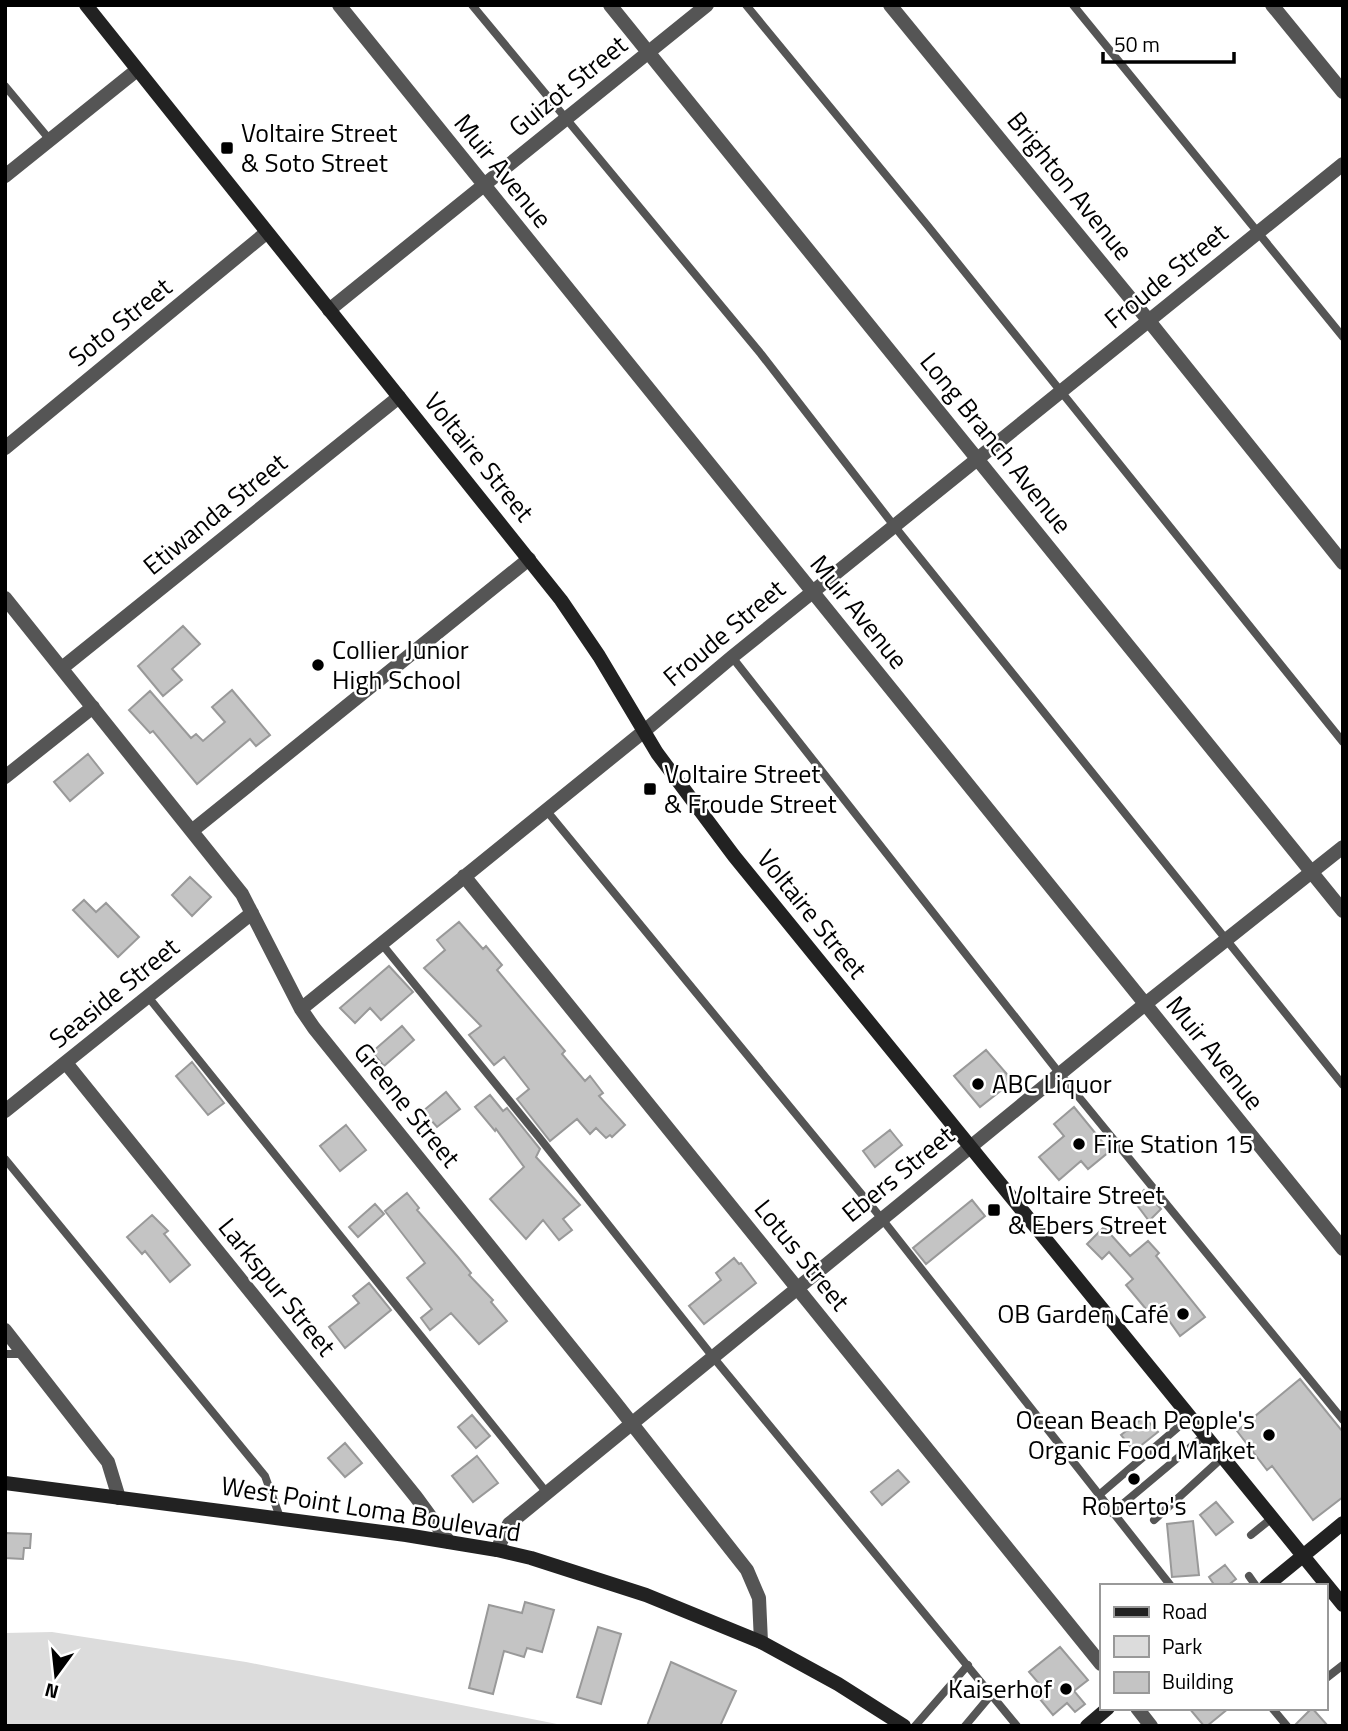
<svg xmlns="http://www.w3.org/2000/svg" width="1348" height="1731" font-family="'Titillium Web',sans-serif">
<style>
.green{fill:#dcdcdc}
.building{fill:#c4c4c4;stroke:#999;stroke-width:2}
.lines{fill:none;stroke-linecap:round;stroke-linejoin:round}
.lane{stroke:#555;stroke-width:8}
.street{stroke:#555;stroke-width:14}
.secondary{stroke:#222;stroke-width:14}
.poi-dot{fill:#000;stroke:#fff;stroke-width:2.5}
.labels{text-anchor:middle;stroke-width:5;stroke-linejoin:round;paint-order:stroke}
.street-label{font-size:26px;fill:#000;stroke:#fff}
.poi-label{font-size:26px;fill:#000;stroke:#fff;text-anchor:start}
</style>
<rect width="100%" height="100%" fill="#fff"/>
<path class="green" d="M52,1632L246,1662L567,1726H5V1633Z"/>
<path class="building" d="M183,626L200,644L172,669L182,680L163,696L138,666Z
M232,690L270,735L256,746L250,739L197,784L153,731L150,733L129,710L150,691L191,738L196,734L203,741L225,722L212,707Z
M88,754L103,773L70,801L54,782Z
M190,877L211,897L192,916L172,895Z
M84,900L96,912L106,903L139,937L118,957L73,910Z
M459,922L483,949L486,946L502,965L497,970L565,1051L562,1054L585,1081L590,1076L603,1093L599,1096L625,1125L612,1137L610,1135L606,1138L596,1128L590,1134L577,1119L550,1141L517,1099L529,1089L504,1057L494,1065L469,1035L481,1026L424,968L445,950L437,940Z
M389,966L413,992L381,1020L370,1008L355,1023L340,1008Z
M402,1026L414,1040L384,1066L372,1052Z
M986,1050L1013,1081L980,1107L954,1076Z
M192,1062L224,1103L208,1115L176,1076Z
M446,1092L460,1109L437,1127L423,1111Z
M490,1095L503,1111L507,1108L540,1149L536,1157L580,1205L563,1219L572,1230L559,1240L543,1220L526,1239L490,1199L524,1167L496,1129L495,1131L475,1107Z
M1074,1107L1110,1151L1088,1169L1081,1161L1059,1180L1039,1157L1064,1136L1054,1124Z
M346,1125L366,1150L340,1171L320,1146Z
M890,1130L902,1145L875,1167L863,1151Z
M1144,1190L1161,1209L1149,1221L1134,1201Z
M407,1193L419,1208L417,1210L458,1257L471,1273L469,1275L493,1300L491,1302L507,1321L479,1344L451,1313L430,1330L421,1318L432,1309L407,1278L425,1263L385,1211Z
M972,1200L985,1216L926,1264L913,1248Z
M375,1204L384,1214L358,1237L349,1227Z
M152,1215L168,1231L164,1234L190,1265L170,1282L145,1251L142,1254L127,1237Z
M1104,1227L1130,1256L1148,1241L1159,1253L1156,1256L1205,1317L1180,1336L1160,1308L1151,1315L1126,1285L1133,1279L1109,1252L1102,1259L1087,1244Z
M734,1258L739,1264L741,1263L756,1283L704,1324L689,1306L721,1280L716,1273Z
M369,1283L391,1310L345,1348L329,1327L359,1303L353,1296Z
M1300,1379L1343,1432V1497L1313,1520L1272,1466L1267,1470L1237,1431Z
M472,1415L490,1436L476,1448L458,1427Z
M1144,1417L1158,1432L1134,1451L1121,1435Z
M345,1443L362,1463L345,1477L328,1458Z
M477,1456L498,1483L473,1502L452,1476Z
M898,1470L909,1482L882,1505L871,1492Z
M1216,1502L1233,1522L1216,1535L1200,1515Z
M1193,1521L1199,1575L1172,1577L1167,1524Z
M5,1533L31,1534L30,1548H24L23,1559L5,1558Z
M1225,1565L1236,1579L1227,1586H1215L1209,1577Z
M525,1602L554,1610L542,1652L527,1648L524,1657L504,1651L493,1694L469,1688L489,1605L522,1613Z
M598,1627L621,1634L601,1704L577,1697Z
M1060,1647L1088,1680L1074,1691L1085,1704L1075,1712L1067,1703L1053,1715L1035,1693L1042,1687L1029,1672Z
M671,1662L736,1691L720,1726H647Z
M1189,1708H1229L1207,1726H1204Z
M1312,1708L1328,1726H1294Z"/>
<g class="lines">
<path class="lane" d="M472,5L761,354L895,527L1343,1085
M746,5L927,225L1343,742
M1073,5L1343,337
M5,86L50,140
M732,657L1060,1074L1343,1420
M546,810L882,1219L1171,1586
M381,943L538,1136L713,1357L1017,1726
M149,998L547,1493
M5,1159L265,1476L281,1520
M5,1354H24
M1099,1495L1190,1417
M1112,1513L1205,1435
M1154,1520L1223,1457
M1251,1535L1272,1518
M1249,1576L1256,1586
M1325,1679L1343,1665
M1272,1708L1287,1726
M915,1726L968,1665
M965,1726L991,1695"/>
<path class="street" d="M339,5L1343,1249
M610,5L1343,911
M890,5L1149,321L1343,563
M1272,5L1343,92
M5,176L137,70
M329,310L707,5
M5,448L266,233
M5,598L242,894L301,1009L314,1028L614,1401L747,1570L759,1598L761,1642
M62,668L399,397
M5,777L93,707
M193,830L529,559
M464,876L1101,1664
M301,1009L643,732L732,657L1343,164
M66,1063L416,1497L449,1542
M5,1111L252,913
M5,1330L108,1462L119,1498
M497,1550L509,1524L1144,1005L1343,847
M1137,1708L1151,1726"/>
<path class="secondary" d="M86,5L561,600L599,656L657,753L734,856L1343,1605
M5,1483L406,1535L497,1550L531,1558L646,1595L761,1642L838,1684L904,1726
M1266,1586L1343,1523
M1087,1726L1108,1708"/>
</g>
<g class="poi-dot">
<rect x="220" y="141" width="14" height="14" rx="3.5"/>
<circle cx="318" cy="665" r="7"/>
<rect x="643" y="782" width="14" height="14" rx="3.5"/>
<circle cx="978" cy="1084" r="7"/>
<circle cx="1079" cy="1144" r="7"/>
<rect x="987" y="1203" width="14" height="14" rx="3.5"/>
<circle cx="1183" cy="1314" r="7"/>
<circle cx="1269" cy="1435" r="7"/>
<circle cx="1134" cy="1479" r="7"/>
<circle cx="1066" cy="1689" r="7"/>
</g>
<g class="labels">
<g class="street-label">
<text transform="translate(568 86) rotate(-39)" y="9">Guizot Street</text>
<text transform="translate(503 171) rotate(51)" y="9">Muir Avenue</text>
<text transform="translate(1070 186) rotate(51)" y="9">Brighton Avenue</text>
<text transform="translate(1166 276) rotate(-39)" y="9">Froude Street</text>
<text transform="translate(120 322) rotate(-39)" y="9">Soto Street</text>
<text transform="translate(996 443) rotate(51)" y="9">Long Branch Avenue</text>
<text transform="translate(479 457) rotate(51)" y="9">Voltaire Street</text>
<text transform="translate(215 514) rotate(-39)" y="9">Etiwanda Street</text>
<text transform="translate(859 612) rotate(51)" y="9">Muir Avenue</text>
<text transform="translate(724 633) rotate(-40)" y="9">Froude Street</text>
<text transform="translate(812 914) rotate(51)" y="9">Voltaire Street</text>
<text transform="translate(114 993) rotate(-39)" y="9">Seaside Street</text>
<text transform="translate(1215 1053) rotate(51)" y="9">Muir Avenue</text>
<text transform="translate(407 1105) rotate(51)" y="9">Greene Street</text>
<text transform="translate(898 1174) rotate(-39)" y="9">Ebers Street</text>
<text transform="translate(802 1255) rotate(51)" y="9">Lotus Street</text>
<text transform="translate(277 1287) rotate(51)" y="9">Larkspur Street</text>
<text transform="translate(371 1509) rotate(9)" y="9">West Point Loma Boulevard</text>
</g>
<g class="poi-label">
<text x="241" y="142">Voltaire Street<tspan x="241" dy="30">&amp; Soto Street</tspan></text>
<text x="332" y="659">Collier Junior<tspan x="332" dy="30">High School</tspan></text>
<text x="664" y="783">Voltaire Street<tspan x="664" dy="30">&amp; Froude Street</tspan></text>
<text x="992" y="1093">ABC Liquor</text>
<text x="1093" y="1153">Fire Station 15</text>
<text x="1008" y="1204">Voltaire Street<tspan x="1008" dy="30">&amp; Ebers Street</tspan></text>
<text x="1169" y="1323" text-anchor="end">OB Garden Café</text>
<text x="1255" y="1429" text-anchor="end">Ocean Beach People's<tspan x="1255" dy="30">Organic Food Market</tspan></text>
<text x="1134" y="1515" text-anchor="middle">Roberto's</text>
<text x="1052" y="1698" text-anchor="end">Kaiserhof</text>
</g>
</g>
<rect width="1348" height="1731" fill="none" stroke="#000000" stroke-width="14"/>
<rect x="1100" y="1584" width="228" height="126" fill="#ffffff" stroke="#999999" stroke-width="2"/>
<rect x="1114" y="1607" width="35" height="10" fill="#222222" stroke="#999999" stroke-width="2"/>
<text x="1162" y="1619" font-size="21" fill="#000000">Road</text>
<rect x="1114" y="1636" width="35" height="21" fill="#dcdcdc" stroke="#999999" stroke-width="2"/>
<text x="1162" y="1654" font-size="21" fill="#000000">Park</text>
<rect x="1114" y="1672" width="35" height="21" fill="#c4c4c4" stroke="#999999" stroke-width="2"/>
<text x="1162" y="1689" font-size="21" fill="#000000">Building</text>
<g transform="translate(56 1675) rotate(195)" stroke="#ffffff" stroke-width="5" paint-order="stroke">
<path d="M0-5L12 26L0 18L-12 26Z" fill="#000000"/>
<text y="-10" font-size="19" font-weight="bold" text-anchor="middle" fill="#000000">N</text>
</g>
<path d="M1103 52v10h131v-10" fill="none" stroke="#000000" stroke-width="3.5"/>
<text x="1114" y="52" font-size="21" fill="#000000" stroke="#ffffff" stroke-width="5" paint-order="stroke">50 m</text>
</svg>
